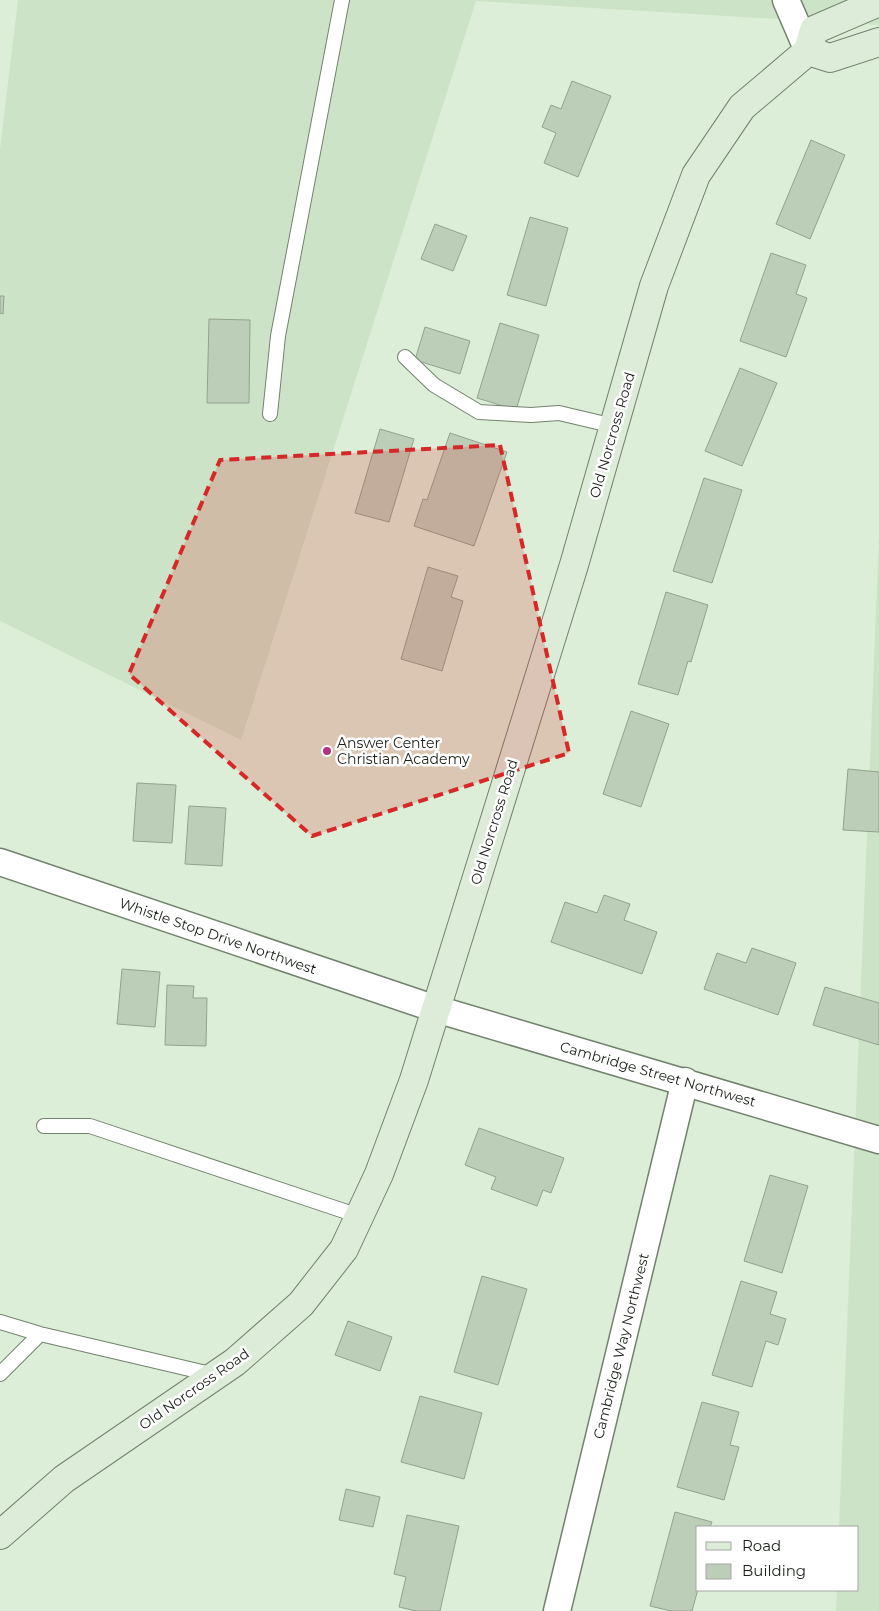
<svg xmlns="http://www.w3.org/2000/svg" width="879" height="1611" font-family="Montserrat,sans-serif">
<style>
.built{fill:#cde3c7}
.building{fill:#bdceb8;stroke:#92a28e}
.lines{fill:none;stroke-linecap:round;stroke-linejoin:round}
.lane-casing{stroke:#73826e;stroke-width:16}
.street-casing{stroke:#73826e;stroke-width:29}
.secondary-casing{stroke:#73826e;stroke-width:30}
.lane{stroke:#fff;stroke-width:14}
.street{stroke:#fff;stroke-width:26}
.secondary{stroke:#ddebd9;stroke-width:28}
.marked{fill:#d62828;fill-opacity:0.2;stroke:#d62828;stroke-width:4;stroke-dasharray:10 6;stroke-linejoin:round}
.poi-dot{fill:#b3337f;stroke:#fff;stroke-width:2}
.labels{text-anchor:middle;stroke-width:5;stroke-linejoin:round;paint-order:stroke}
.street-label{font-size:14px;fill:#1a2018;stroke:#fff}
.poi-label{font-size:14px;fill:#1a2018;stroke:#fff;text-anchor:start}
</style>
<rect width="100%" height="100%" fill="#dceed7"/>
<path class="built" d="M18,0H879V25L476,1L241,740L0,621V149Z
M879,537V1611H836L837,1590H858V1527H839Z"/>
<path class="building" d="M572,81L611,96L578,177L544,163L556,133L542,127L551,105L561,109Z
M811,140L845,155L810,239L776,224Z
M530,217L568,228L546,306L507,295Z
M435,224L467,236L453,271L421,259Z
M771,253L806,265L796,294L807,298L786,357L740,341Z
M0,296H4L3,314L0,313Z
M209,319L250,320L249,403H207Z
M500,323L539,335L516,410L477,398Z
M425,327L470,341L460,374L415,360Z
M740,368L777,383L742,466L705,451Z
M380,429L414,439L389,522L355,513Z
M450,433L507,452L474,546L414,526L423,499L427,500Z
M704,478L742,490L712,583L673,571Z
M428,567L458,576L451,597L463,601L442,671L401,659Z
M666,592L708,605L691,662L688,661L678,695L638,684Z
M631,711L669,724L641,807L603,794Z
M848,769L879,772V832L843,830Z
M137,783L176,785L172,843L133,841Z
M189,806L226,808L222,866L185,864Z
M604,895L630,904L624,920L657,932L642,974L551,942L565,902L597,913Z
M752,948L796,963L778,1015L704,989L717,953L746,963Z
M122,969L160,972L155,1027L117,1024Z
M167,985L194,986L193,998H207L206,1046L165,1045Z
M825,987L879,1003V1045L813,1025Z
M479,1128L564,1158L551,1193L543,1190L537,1206L491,1189L496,1177L465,1165Z
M770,1175L808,1186L782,1273L744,1261Z
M482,1276L527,1289L498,1385L454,1372Z
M741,1281L777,1292L770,1314L786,1319L778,1345L766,1341L752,1387L712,1375Z
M348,1321L392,1337L380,1371L335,1355Z
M420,1396L482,1413L464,1479L401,1462Z
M702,1402L739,1412L730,1445L739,1447L724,1500L677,1487Z
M346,1489L380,1497L373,1527L339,1520Z
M675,1512L712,1522L710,1527H698V1589L692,1611H671L650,1606Z
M407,1515L459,1526L440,1611H416L399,1607L406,1577L394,1574Z"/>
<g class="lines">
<g class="lane-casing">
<path id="lane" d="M405,357L434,385L479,412L531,415L559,413L614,426
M270,414L278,336L342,0
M44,1126H90L359,1216
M0,1322L40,1334L215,1375
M0,1374L40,1334"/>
</g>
<g class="street-casing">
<path id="street" d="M786,0L808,51
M0,862L436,1009L879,1140
M557,1611L685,1081"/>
</g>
<g class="secondary-casing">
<path id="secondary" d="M808,51L814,30L879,2
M808,51L830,58L879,42
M0,1535L64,1479L235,1362L301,1304L344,1249L379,1174L414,1080L574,565L654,286L696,175L742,107L808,51"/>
</g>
<use href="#lane" class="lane"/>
<use href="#street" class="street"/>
<use href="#secondary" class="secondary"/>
</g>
<path class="marked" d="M500,445L569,753L312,836L129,674L220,460Z"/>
<circle class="poi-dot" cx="327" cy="751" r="5"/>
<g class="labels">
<g class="street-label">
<text transform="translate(612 435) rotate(-74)" y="5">Old Norcross Road</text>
<text transform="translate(494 822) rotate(-73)" y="5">Old Norcross Road</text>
<text transform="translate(218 936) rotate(19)" y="5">Whistle Stop Drive Northwest</text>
<text transform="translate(658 1074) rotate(16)" y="5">Cambridge Street Northwest</text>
<text transform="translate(621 1346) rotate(-76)" y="5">Cambridge Way Northwest</text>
<text transform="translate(194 1389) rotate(-35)" y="5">Old Norcross Road</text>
</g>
<g class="poi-label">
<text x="337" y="748">Answer Center<tspan x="337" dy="16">Christian Academy</tspan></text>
</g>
</g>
<rect x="696" y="1526" width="162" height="65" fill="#ffffff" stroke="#a3a6a3"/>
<rect x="706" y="1542" width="25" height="8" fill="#ddebd9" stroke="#a3a6a3"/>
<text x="742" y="1551" font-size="15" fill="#1a2018">Road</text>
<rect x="706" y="1564" width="25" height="15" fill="#bdceb8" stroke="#a3a6a3"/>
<text x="742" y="1576" font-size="15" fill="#1a2018">Building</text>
</svg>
